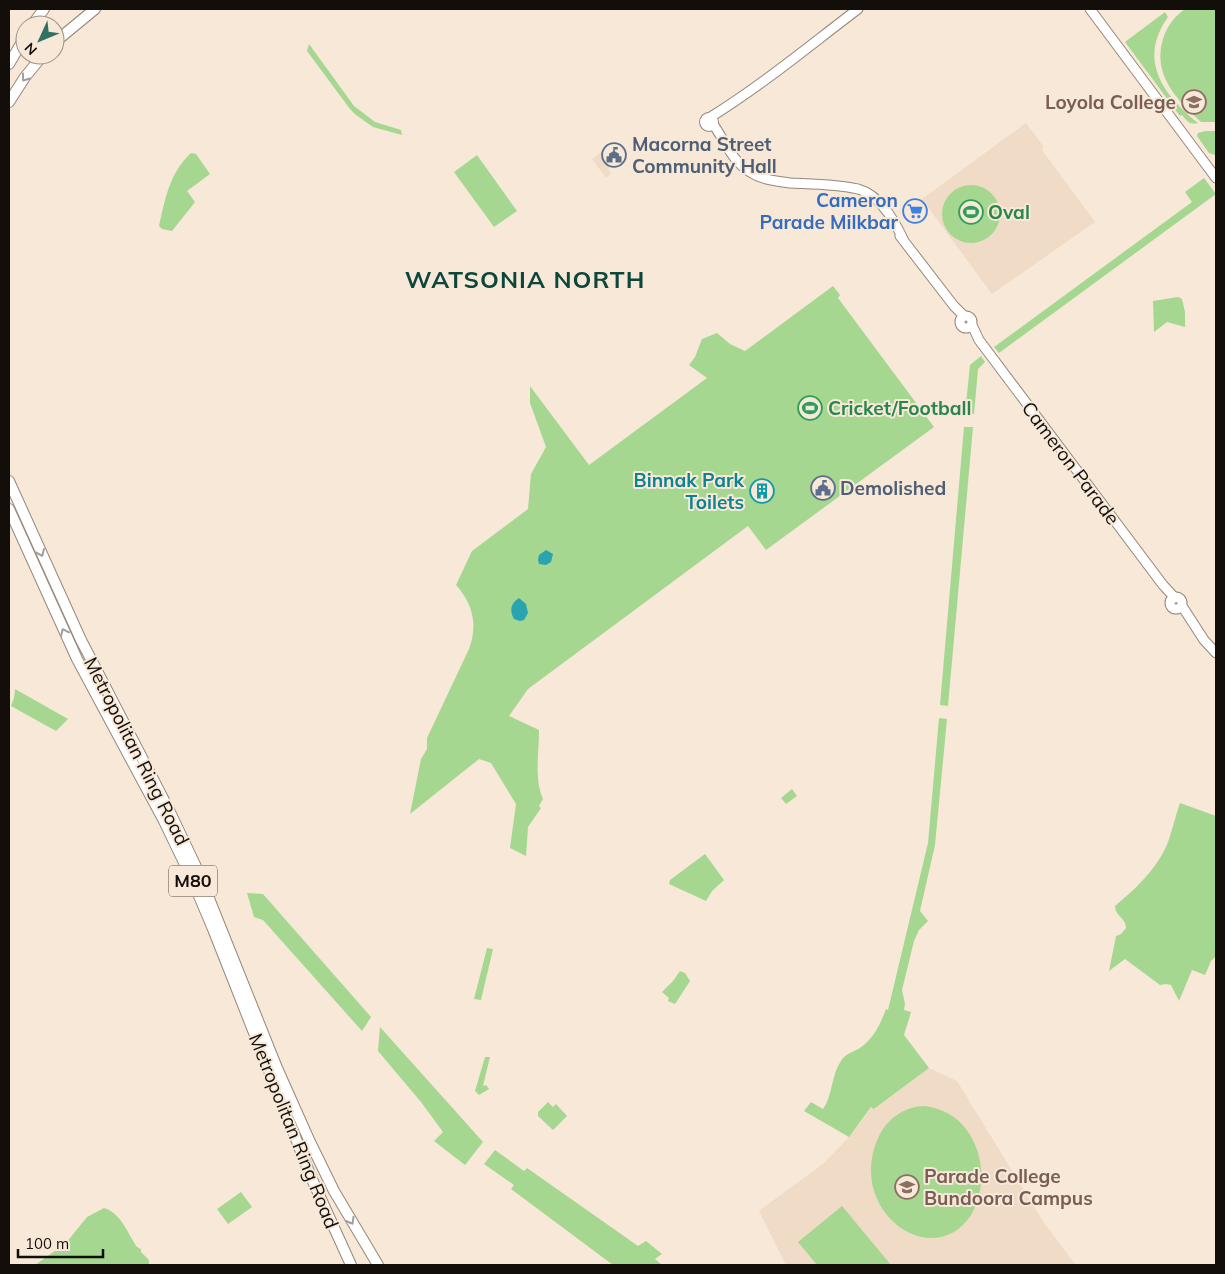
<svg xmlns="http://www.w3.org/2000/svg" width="1225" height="1274" font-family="Mulish,sans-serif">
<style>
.built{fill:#f0dbc6}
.green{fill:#a5d791}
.water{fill:#2aa4af}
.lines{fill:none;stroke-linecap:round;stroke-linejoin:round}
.secondary-casing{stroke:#958779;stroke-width:11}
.primary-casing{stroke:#958779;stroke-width:11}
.highway-casing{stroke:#958779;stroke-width:12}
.secondary{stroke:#fff;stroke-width:9}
.primary{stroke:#fff;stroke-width:9}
.highway{stroke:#fff;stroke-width:10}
.oneway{stroke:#a19f9d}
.labels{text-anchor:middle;stroke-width:4;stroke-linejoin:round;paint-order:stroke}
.shield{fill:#f7e8d8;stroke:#574f47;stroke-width:1}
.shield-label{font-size:18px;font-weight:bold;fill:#130e09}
.education-label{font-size:19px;font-weight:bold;fill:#785e54;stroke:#f7e8d8;text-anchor:end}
.service-label{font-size:19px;font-weight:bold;fill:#4e5e75;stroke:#f7e8d8;text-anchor:start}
.shop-label{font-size:19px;font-weight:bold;fill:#366cbe;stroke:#f7e8d8;text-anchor:end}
.leisure-label{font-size:19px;font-weight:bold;fill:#27864d;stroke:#f7e8d8;text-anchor:start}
.street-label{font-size:19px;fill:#130e09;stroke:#f7e8d8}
.culture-label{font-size:19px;font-weight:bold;fill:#0d838f;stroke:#f7e8d8;text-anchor:end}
.district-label{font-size:24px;font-weight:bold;letter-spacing:1px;fill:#0d473c;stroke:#f7e8d8}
</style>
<rect width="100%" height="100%" fill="#f7e8d8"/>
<g class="built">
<path d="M1026,123L1044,147L1042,150L1095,222L992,294L922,199Z"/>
<path d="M605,149L615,164L608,169L611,174L606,178L592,159Z"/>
<path d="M929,1068L957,1081L1044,1223L1076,1265H786L759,1211L824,1163L849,1137L872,1107L875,1109Z"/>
</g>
<g class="green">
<path d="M1185,9H1216V122H1201C1177,100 1152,75 1163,39C1167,26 1174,17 1185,9Z"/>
<path d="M1165,12L1168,17C1138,59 1162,94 1198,123C1189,125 1187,121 1182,115L1180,116L1125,42Z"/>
<path d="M309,44L354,106L375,122L401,130L402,135L373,127L356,115L350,109L307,51Z"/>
<path d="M1206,131H1216V155H1215L1209,153L1197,136L1198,133Z"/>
<path d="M191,153L196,154L210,174L187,191L195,202L172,231L162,229L159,226C165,199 170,172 191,153Z"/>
<path d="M477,155L517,211L494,227L454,172Z"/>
<path d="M1204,178L1216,194L999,353L994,347L1192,202L1185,192Z"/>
<circle cx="971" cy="214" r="29"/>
<path d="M833,286L840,295L838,298L934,427L766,550L748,526L528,689L509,716L539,730C539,753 534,778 543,799L539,806L541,808L528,827L526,856L510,848L516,804L491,763L479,759L410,814L421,759L427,749V738L469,649C478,625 473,604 456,585L472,551L528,509L531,474L546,447L530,403V386L589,465L707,378L689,365L695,357L702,339L717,333L730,344L745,351Z"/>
<path d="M1178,297L1182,299L1185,312V327L1167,322L1154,332L1153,301Z"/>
<path d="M981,356L985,362L978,369L974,414H965L970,365Z"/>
<path d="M964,427H973L948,706L940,705Z"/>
<path d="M15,689L68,719L56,731L11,706L14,698Z"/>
<path d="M939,718L947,719L935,845L920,911L928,921L919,930L914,941L902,990L905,1004L904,1010L911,1012L904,1035L929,1068L874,1109L871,1107L849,1137L804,1111L811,1102L823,1109C833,1095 831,1075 841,1061C845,1054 853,1052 860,1048C874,1038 880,1025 886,1009L888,1010L928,843Z"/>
<path d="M792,789L797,796L786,804L781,798Z"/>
<path d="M1180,803L1216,816V956L1211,961L1205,975L1192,970L1179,1001L1171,985L1166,984L1160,985L1125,959L1109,971L1116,936L1121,934L1126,928C1126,918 1115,916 1115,906C1134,890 1155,871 1166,847C1172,833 1175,817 1180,803Z"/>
<path d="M705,854L724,880L712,891L706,901L669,884L670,880Z"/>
<path d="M247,893L263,894L371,1017L362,1031L263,920L254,917Z"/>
<path d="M487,948L493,949L481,1000L474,999Z"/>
<path d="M680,971L685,973L690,981L675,1004L668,1001L669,998L662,992L673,981Z"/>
<path d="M380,1027L483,1142L465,1165L434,1141L443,1132L421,1102L378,1051Z"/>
<path d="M485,1057H490L483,1086L486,1085L489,1089L479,1095L475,1091Z"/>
<path d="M548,1102L553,1107L556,1104L567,1116L553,1130L538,1116V1112Z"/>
<path d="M924,1106C976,1111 995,1174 971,1215C932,1274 844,1210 879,1136C888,1118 904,1107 924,1106Z"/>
<path d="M495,1150L524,1171L527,1168L638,1246L646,1241L662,1254L655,1259L662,1265H613L511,1189L514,1185L484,1164Z"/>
<path d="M241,1192L252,1207L228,1224L217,1209Z"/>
<path d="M842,1206L891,1265H817L798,1242Z"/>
<path d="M104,1208C121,1213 128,1234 137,1247L141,1249V1252L149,1260V1265H35L66,1243L87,1217Z"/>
</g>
<g class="water">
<path d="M546,550L553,554L551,562L546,565L539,564L538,560L539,555Z"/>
<path d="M519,598L526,604L528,613L524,620L520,621L514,619C509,610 511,603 519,598Z"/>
</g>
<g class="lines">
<g class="secondary-casing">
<g id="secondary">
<circle cx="709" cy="122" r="4.5"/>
<path d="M709,118C761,86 809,46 858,9"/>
<path d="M713,124C725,141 732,161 750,172C762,180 776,181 790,183C812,184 837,184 858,189C880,195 894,220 903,239"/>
<path d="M900,236L954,306L964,316"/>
<circle cx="966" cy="322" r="6"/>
<path d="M972,325L979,340L1163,585L1175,598"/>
<circle cx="1176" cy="603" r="6"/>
<path d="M1182,606L1204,640L1216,653"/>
</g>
</g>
<g class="primary-casing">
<path id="primary" d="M1090,9L1216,178"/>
</g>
<g class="highway-casing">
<g id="highway">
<path d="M32,25L44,9"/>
<path d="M55,42L95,9"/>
<path d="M9,64L25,37"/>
<path d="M9,102L25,77L43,55"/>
<path d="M9,481L81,640L168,808L198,871L277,1068L310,1142L334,1191L378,1265"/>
<path d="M9,509L77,659L164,821L191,877L213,929L311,1177L351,1265"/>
</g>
</g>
<use href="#secondary" class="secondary"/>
<use href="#primary" class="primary"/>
<use href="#highway" class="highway"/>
</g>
<defs><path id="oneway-chevron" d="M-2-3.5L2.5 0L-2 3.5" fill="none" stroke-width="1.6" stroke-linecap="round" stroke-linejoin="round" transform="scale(1.25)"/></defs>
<g class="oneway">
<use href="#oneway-chevron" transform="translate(25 78) rotate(126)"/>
<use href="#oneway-chevron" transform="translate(41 553) rotate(66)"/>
<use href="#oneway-chevron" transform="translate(64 632) rotate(-115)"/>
<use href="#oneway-chevron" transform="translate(351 1221) rotate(60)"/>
</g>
<defs>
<g id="school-ring" transform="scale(1.25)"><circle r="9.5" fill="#f7e8d8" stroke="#8d6e63" stroke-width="1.5"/><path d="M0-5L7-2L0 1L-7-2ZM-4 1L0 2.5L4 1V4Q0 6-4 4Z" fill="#8d6e63"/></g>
<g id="civic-ring" transform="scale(1.25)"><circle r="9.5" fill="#f7e8d8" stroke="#5c6f8a" stroke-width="1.5"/><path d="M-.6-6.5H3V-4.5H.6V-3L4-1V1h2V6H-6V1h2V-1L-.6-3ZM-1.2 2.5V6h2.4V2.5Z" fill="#5c6f8a"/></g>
<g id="supermarket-ring" transform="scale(1.25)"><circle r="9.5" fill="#f7e8d8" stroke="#3f7fe0" stroke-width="1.5"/><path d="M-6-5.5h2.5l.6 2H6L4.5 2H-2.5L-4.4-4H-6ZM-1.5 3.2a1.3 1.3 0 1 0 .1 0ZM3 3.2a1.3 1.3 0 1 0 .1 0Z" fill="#3f7fe0"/></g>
<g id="stadium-ring" transform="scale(1.25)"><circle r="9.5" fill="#f7e8d8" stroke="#2e9e5b" stroke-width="1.5"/><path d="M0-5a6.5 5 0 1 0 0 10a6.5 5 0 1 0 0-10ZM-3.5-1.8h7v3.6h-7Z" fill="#2e9e5b"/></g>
<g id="building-ring" transform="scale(1.25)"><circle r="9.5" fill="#f7e8d8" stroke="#0f9aa8" stroke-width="1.5"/><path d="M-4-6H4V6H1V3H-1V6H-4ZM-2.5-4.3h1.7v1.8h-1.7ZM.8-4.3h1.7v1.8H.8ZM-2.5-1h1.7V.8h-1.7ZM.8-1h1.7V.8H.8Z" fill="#0f9aa8"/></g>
</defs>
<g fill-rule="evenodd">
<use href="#school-ring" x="1194" y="102"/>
<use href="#civic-ring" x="614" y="155"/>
<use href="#supermarket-ring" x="915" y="211"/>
<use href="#stadium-ring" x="971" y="212"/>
<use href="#stadium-ring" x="810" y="408"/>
<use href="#civic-ring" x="823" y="488"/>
<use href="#building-ring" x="762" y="491"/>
<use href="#school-ring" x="907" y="1187"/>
</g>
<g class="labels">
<rect class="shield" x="169" y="865.5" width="48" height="31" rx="4"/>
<g class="shield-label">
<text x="193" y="887">M80</text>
</g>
<g class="education-label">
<text x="1176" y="109">Loyola College</text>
<text x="924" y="1183" text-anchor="start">Parade College<tspan x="924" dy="22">Bundoora Campus</tspan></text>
</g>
<g class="service-label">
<text x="632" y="151">Macorna Street<tspan x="632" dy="22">Community Hall</tspan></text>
<text x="840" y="495">Demolished</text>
</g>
<g class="shop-label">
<text x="898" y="207">Cameron<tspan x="898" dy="22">Parade Milkbar</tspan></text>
</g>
<g class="leisure-label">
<text x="988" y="219">Oval</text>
<text x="828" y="415">Cricket/Football</text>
</g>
<g class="street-label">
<text transform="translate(1071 463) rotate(53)" y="7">Cameron Parade</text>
<text transform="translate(137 751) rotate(63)" y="7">Metropolitan Ring Road</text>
<text transform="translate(294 1131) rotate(68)" y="7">Metropolitan Ring Road</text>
</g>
<g class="culture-label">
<text x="744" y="487">Binnak Park<tspan x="744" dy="22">Toilets</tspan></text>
</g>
<g class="district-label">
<text x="525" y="288">WATSONIA NORTH</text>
</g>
</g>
<rect width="1225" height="1274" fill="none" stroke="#130e09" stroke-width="20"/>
<g transform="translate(40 40) rotate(226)"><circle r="24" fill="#f7e8d8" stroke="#9c9185"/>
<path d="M0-4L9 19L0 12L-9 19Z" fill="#2f7264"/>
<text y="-8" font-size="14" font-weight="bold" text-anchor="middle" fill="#130e09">N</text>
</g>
<path d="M18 1249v8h85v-8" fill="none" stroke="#130e09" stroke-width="2.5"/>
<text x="25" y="1249" font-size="15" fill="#130e09" stroke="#f7e8d8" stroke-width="4" paint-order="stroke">100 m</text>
</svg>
